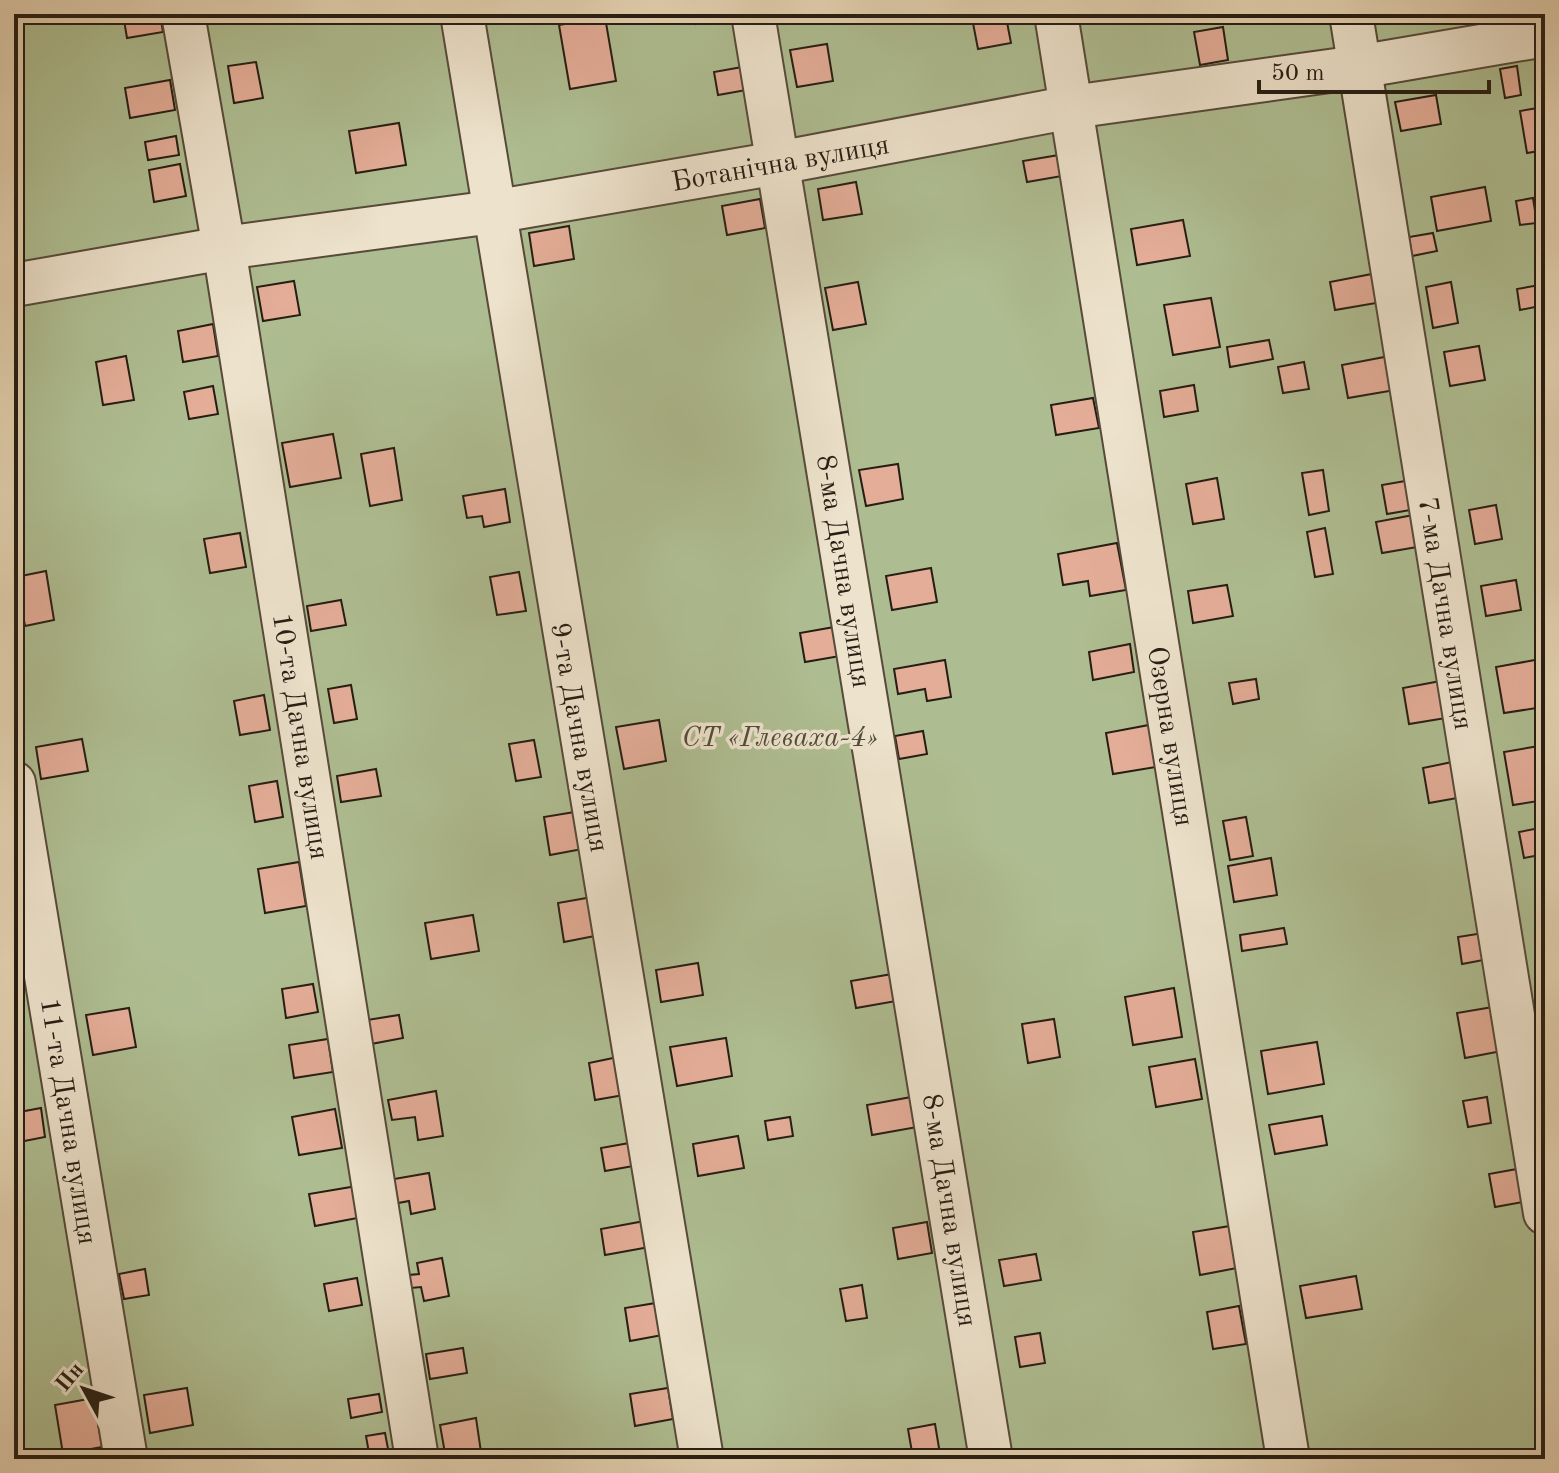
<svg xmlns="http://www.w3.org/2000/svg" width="1559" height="1473" font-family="'Old Standard TT',serif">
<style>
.green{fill:#aebd91;stroke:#6a6d52;stroke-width:2}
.building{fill:#e4ad98;stroke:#261d13;stroke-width:2}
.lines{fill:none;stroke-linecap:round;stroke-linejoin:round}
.minor-casing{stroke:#564a3a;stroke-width:46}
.minor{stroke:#ede2cc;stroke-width:42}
.labels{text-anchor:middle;stroke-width:7;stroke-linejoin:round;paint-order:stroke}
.street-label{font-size:28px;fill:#261d13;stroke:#ede2cc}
.park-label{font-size:28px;font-style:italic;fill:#4f4d39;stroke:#ede2cc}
</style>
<rect width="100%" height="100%" fill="#e4d2b1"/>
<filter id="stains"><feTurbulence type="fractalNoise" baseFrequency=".0025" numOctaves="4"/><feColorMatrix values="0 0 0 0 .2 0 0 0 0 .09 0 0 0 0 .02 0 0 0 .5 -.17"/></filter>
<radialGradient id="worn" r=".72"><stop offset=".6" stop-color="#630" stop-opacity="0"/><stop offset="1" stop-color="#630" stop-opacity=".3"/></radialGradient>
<rect class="green" x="14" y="14" width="1531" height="1445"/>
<g class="building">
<path d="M123,14H160L163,32L127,38Z"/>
<path d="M694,14H739V17L696,24Z"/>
<path d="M605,17L616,81L570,89L559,25Z"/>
<path d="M1006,17L1011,43L978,49L973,23Z"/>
<path d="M1223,27L1228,60L1200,65L1194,32Z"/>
<path d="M827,44L833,81L797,87L790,50Z"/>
<path d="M256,62L263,98L234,103L228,66Z"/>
<path d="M748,66L752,89L718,95L714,72Z"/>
<path d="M1517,66L1521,95L1505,98L1500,69Z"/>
<path d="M170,80L175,110L130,118L125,88Z"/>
<path d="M1436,95L1441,124L1401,131L1395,102Z"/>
<path d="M1544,107L1545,150L1527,153L1520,111Z"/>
<path d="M399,123L406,165L356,173L349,131Z"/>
<path d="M176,136L179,155L148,160L145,142Z"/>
<path d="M1059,155L1062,176L1027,182L1023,161Z"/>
<path d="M180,164L186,196L154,202L149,170Z"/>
<path d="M856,182L862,214L823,220L818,189Z"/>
<path d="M1485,187L1491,221L1437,231L1431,197Z"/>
<path d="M1533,198L1537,223L1520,225L1516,201Z"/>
<path d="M760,199L765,228L727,235L722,206Z"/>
<path d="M1183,220L1190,256L1137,265L1131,229Z"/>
<path d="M569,226L574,259L534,266L529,233Z"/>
<path d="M1433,233L1437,251L1412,256L1409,237Z"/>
<path d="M1377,273L1382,302L1335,310L1330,282Z"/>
<path d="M294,281L300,315L263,321L257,287Z"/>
<path d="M858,282L866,324L833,330L825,288Z"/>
<path d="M1451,282L1458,323L1433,328L1426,287Z"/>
<path d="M1545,284V305L1520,310L1517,289Z"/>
<path d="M1211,298L1220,347L1173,355L1164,305Z"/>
<path d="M213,324L218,356L183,362L178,331Z"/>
<path d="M1269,340L1273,359L1230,367L1227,347Z"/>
<path d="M1479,346L1485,380L1450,386L1444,352Z"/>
<path d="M1395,355L1401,389L1348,398L1342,365Z"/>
<path d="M126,356L134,400L103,405L96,362Z"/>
<path d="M1304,362L1309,389L1283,393L1278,367Z"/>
<path d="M1194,385L1198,411L1164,417L1160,391Z"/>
<path d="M213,386L218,414L189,419L184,392Z"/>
<path d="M1093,398L1099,428L1056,435L1051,405Z"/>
<path d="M333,434L341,478L290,487L282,443Z"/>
<path d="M394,448L402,500L370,506L361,454Z"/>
<path d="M898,464L903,499L866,506L859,470Z"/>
<path d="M1323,470L1329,511L1309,515L1302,473Z"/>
<path d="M1217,478L1224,519L1193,524L1186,484Z"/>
<path d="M1417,479L1422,508L1387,514L1382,485Z"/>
<path d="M505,489L510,522L484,527L482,516L467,518L463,496Z"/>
<path d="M1496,505L1502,539L1475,544L1469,510Z"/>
<path d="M1424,513L1429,545L1382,553L1376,522Z"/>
<path d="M1325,528L1333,574L1315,577L1307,532Z"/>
<path d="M240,533L246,567L210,573L204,539Z"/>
<path d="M1117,543L1126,590L1090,596L1088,581L1063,585L1058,554Z"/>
<path d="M931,568L937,602L892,610L886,576Z"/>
<path d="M46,571L54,620L25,626L16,577Z"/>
<path d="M519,572L526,611L497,615L490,577Z"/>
<path d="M1516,580L1521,610L1486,616L1481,586Z"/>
<path d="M1227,585L1233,616L1193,623L1188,591Z"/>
<path d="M341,600L346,625L311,631L307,606Z"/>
<path d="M840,626L846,655L805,662L800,633Z"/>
<path d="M1130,644L1134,672L1093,680L1089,652Z"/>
<path d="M945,660L951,697L927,701L925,689L898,694L894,669Z"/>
<path d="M1535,660L1543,707L1504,713L1496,667Z"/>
<path d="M1256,679L1259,699L1233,704L1229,683Z"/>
<path d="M1446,680L1452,717L1409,724L1403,688Z"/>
<path d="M351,685L357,719L334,723L328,689Z"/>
<path d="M264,695L270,730L240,735L234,701Z"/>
<path d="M659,720L666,761L624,769L616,727Z"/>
<path d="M1149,725L1156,767L1113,774L1106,733Z"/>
<path d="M923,731L927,754L899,759L895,736Z"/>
<path d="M82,739L88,771L41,779L36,747Z"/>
<path d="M534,740L541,777L516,781L509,744Z"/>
<path d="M1545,745V800L1513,805L1504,752Z"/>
<path d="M1457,761L1463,797L1429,803L1423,768Z"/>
<path d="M376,769L381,796L341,802L337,776Z"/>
<path d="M277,781L283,817L255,822L249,786Z"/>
<path d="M587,810L593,847L550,855L544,817Z"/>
<path d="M1246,817L1253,856L1230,860L1223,821Z"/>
<path d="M1545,827V854L1524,858L1519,832Z"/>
<path d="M1271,858L1277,895L1234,902L1228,866Z"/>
<path d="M299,862L306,906L265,913L258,869Z"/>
<path d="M598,896L605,934L564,942L558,903Z"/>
<path d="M473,915L479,951L431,959L425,923Z"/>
<path d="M1284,928L1287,944L1242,951L1240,935Z"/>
<path d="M1490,932L1494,958L1462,964L1458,937Z"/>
<path d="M698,963L703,995L661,1002L656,970Z"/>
<path d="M898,973L902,1000L856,1008L851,981Z"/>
<path d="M313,984L318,1012L286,1018L282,989Z"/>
<path d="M1174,988L1182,1037L1133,1045L1125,997Z"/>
<path d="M14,993H17L24,1035L14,1037Z"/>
<path d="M1499,1006L1507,1050L1465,1058L1457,1013Z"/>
<path d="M129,1008L136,1047L93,1055L86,1015Z"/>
<path d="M399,1015L403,1038L371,1044L367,1020Z"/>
<path d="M1054,1019L1060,1057L1028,1063L1022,1024Z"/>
<path d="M726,1038L732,1076L677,1086L670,1047Z"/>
<path d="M328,1039L333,1072L294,1078L289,1045Z"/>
<path d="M1317,1042L1324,1084L1268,1094L1261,1051Z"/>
<path d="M618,1057L624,1095L595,1100L589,1063Z"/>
<path d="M1195,1059L1202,1099L1156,1107L1149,1067Z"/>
<path d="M436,1091L443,1136L418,1140L415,1117L392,1120L388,1100Z"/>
<path d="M917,1096L923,1126L872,1135L867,1105Z"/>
<path d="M1487,1097L1491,1123L1468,1127L1463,1101Z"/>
<path d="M41,1108L45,1137L14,1143V1113Z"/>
<path d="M335,1109L342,1148L299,1155L292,1117Z"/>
<path d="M1322,1116L1327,1145L1275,1154L1269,1125Z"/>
<path d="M790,1117L793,1136L768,1140L765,1121Z"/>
<path d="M738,1136L744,1168L698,1176L693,1144Z"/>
<path d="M635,1142L639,1165L605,1171L601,1148Z"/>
<path d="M1517,1169L1523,1202L1495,1207L1489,1174Z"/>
<path d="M429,1173L435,1209L411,1214L409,1201L398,1203L394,1179Z"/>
<path d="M363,1185L368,1216L315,1226L309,1194Z"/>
<path d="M650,1220L655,1246L605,1255L601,1229Z"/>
<path d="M927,1222L932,1253L898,1259L893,1228Z"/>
<path d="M1230,1226L1237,1268L1200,1275L1193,1232Z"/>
<path d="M1036,1254L1041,1280L1004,1286L999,1260Z"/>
<path d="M442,1258L449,1296L424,1301L421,1287L411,1288L409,1275L419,1274L417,1263Z"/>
<path d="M145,1269L149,1295L124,1299L119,1274Z"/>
<path d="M1356,1276L1362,1309L1306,1318L1300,1286Z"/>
<path d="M357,1278L362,1305L329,1311L324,1284Z"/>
<path d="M862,1285L867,1318L846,1321L840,1289Z"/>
<path d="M662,1302L668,1334L630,1341L625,1308Z"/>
<path d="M1239,1306L1246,1344L1213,1349L1207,1312Z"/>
<path d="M1040,1333L1045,1363L1020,1367L1015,1337Z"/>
<path d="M463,1348L467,1373L430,1379L426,1354Z"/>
<path d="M187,1388L193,1425L150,1433L144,1395Z"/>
<path d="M668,1388L673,1419L635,1426L630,1394Z"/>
<path d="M379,1394L382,1412L351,1418L348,1399Z"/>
<path d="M94,1398L102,1447L63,1454L55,1405Z"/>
<path d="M476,1418L482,1459H446L440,1425Z"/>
<path d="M935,1424L940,1454L913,1458L908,1429Z"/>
<path d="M385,1433L390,1459H370L366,1436Z"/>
<path d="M1378,1451L1380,1459H1347V1457Z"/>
<path d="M559,1453L560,1459H538L537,1457Z"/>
</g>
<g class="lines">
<g class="minor-casing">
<g id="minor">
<path d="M183,14L224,248L417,1459"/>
<path d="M462,14L702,1459"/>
<path d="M753,14L991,1459"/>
<path d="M1056,14L1288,1459"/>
<path d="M1351,14L1545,1213"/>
<path d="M14,285L224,248L493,212L778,163L1072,107L1358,67L1545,35"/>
<path d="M14,783L126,1459"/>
</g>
</g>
<use href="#minor" class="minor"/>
</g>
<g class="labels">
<g class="street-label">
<text transform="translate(780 162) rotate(-10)" y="10">Ботанічна вулиця</text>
<text transform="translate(845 571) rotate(81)" y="10">8-ма Дачна вулиця</text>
<text transform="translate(1447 613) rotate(81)" y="10">7-ма Дачна вулиця</text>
<text transform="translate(302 736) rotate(81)" y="10">10-та Дачна вулиця</text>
<text transform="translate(1172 736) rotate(81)" y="10">Озерна вулиця</text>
<text transform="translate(581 737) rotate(80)" y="10">9-та Дачна вулиця</text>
<text transform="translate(70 1121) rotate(81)" y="10">11-та Дачна вулиця</text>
<text transform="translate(951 1210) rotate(81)" y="10">8-ма Дачна вулиця</text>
</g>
<g class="park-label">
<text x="780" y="746">СТ «Глеваха-4»</text>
</g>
</g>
<rect width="1559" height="1473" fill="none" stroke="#e4d2b1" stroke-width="48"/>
<rect x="16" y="16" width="1527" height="1441" fill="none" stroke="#261d13" stroke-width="4"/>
<rect x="24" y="24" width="1511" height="1425" fill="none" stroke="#261d13" stroke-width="2"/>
<g transform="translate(84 1389) rotate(310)" stroke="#ede2cc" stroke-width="6" paint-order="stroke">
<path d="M0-6L14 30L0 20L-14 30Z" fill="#261d13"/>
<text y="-12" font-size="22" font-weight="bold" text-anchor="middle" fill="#261d13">Пн</text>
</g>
<path d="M1259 80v12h230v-12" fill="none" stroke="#261d13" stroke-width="4"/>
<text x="1271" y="80" font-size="24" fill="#261d13" stroke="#ede2cc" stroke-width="6" paint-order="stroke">50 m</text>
<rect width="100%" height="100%" filter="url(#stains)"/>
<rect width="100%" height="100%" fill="url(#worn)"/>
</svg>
